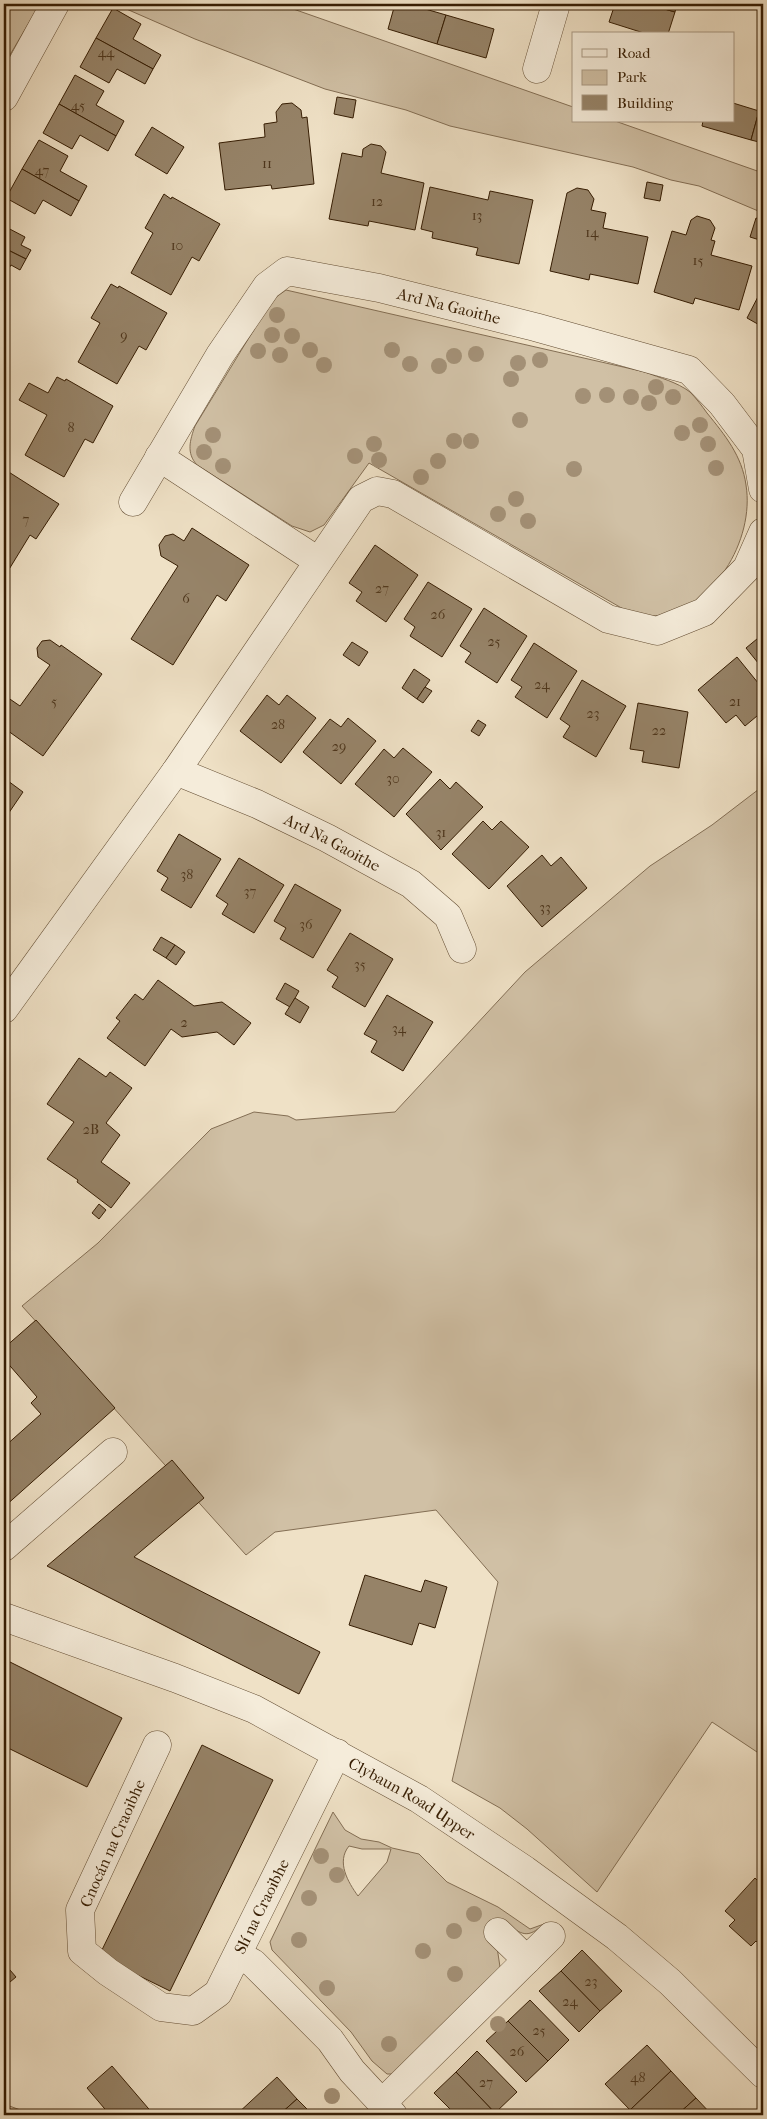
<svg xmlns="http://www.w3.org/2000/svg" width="767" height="2119" font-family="'IM FELL French Canon',serif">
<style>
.green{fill:#d0c0a5;stroke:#836e54;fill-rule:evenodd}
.building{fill:#968368;stroke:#361d03}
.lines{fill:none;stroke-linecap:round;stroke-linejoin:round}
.minor-casing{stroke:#644e34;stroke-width:29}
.tertiary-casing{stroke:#644e34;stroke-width:29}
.minor{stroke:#f5ecda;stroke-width:28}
.tertiary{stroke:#f5ecda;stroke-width:28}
.tree{fill:#a39076}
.labels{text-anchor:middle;stroke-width:4;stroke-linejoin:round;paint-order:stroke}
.number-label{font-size:14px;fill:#4e361c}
.street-label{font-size:16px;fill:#361d03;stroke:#f5ecda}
</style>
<rect width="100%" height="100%" fill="#efe1c6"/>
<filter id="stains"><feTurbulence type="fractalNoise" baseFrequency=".004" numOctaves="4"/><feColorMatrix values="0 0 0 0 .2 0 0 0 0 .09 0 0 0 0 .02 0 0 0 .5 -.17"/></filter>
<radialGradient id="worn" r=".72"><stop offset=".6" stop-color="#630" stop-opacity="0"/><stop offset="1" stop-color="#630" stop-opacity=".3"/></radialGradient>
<g class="green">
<path d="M4,4H40L4,65Z"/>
<path d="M115,4H279L573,107V121H615L763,173V213L699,186L671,180L633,167L450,126L406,110L325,89L195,39Z"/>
<path d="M286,290L645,372C660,378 677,382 690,392C696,398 702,406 707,413C725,435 742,456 746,485C755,540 713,611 655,616C646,617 634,612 625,610L369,463L324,525L310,532L292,526L197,465C186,453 190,440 195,426L272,300Z"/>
<path d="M763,786V1756L712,1722L597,1892L527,1829L500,1808L452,1781L498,1582L436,1510L275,1532L246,1555L22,1306L98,1243L211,1129L254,1112L288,1116L296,1120L395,1112L525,972L650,866L712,825Z"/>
<path d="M333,1812L345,1830L361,1839L379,1842L392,1848L419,1854L447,1882L498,1907L530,1929L544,1924C527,1939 523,1935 505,1923L497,1947L500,1967L397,2074H387L372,2061L351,2032L272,1950L270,1942ZM349,1846L362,1849H391L387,1862L358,1896C348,1882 336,1862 349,1846Z"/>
<path d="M4,2104L34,2115H4Z"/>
</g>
<g class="building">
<path d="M395,4H408L446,15L437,44L388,29Z"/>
<path d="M615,4H647L675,12L668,34H647L609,22Z"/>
<path d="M647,4H677L675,12Z"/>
<path d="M113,8L141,24L133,39L161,55L153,69L96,38Z"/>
<path d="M446,15L494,29L486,58L437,44Z"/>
<path d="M96,38L153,69L145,84L117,69L109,83L80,67Z"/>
<path d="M75,75L104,91L96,105L124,121L116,136L59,104Z"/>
<path d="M337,97L356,100L353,118L334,114Z"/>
<path d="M292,103L301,110L302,118L307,117L314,184L272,189L271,185L225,190L219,143L265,137L264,124L277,122L276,112L282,104Z"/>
<path d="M733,103L759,111L751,140L702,126L703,121H733Z"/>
<path d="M59,104L116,136L108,151L80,135L72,149L43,133Z"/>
<path d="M759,111L763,112V143L751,140Z"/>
<path d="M152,127L184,147L167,174L135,155Z"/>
<path d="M39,140L68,156L60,171L87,186L79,201L22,169Z"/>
<path d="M371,144L381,146L386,152L381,173L424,183L415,230L369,221L368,226L329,219L342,153L362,157L363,149Z"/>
<path d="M22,169L79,201L71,216L43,200L35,214L6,198Z"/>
<path d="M647,182L663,185L660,201L644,198Z"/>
<path d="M430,187L488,200L490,191L533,200L519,264L476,255L478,248L432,238L433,232L421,229Z"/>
<path d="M577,188L588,190L594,199L591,210L606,213L603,228L648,237L638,284L590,274L589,280L550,271L567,193Z"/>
<path d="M164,194L171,199L172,197L220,224L199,261L192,257L171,295L131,273L153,233L145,228Z"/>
<path d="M697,216L710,220L715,228L711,240L715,241L711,255L752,266L739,310L695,298L693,304L654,292L672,231L686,235L691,220Z"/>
<path d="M756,218L763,220V241L750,237Z"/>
<path d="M4,226L25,237L21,245L31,250L26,259L4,248Z"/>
<path d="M4,248L26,259L20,270L11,265L6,273L4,272Z"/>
<path d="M111,284L118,288L119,286L167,313L146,350L139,346L117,384L78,362L100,323L91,318Z"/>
<path d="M763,287V327L747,318Z"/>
<path d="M57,377L65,381L66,379L113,406L93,443L85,439L64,477L25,455L47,415L19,400L29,383L48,393Z"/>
<path d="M4,469L59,504L36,539L30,535L8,571L4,569Z"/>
<path d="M192,528L249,565L226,601L217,595L173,665L131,639L178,566L161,556L159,545L165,536L173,534L184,541Z"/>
<path d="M375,545L418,575L386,622L356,601L362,592L349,583Z"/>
<path d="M428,582L472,609L442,657L410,636L415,627L404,619Z"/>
<path d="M484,608L527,636L497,683L465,662L471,653L460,646Z"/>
<path d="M763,634V669L746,648Z"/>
<path d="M50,640L60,647L61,645L102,674L43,756L4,728V695L20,706L50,665L38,657L37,648L42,641Z"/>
<path d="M352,642L368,652L359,666L343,655Z"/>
<path d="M534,643L577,671L547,718L515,697L522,687L511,680Z"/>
<path d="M737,657L763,689V711L745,726L736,715L726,723L698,690Z"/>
<path d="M414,669L430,680L417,699L402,688Z"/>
<path d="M582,680L626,706L596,757L563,737L570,726L560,719Z"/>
<path d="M425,687L432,691L423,703L417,699Z"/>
<path d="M267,695L279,705L287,695L316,718L281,763L240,731Z"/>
<path d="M638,703L688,712L679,768L642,762L644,751L630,749Z"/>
<path d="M348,718L376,741L341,784L303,752L330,719L341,727Z"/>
<path d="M478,720L486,725L479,736L471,731Z"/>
<path d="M403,748L432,772L394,817L355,784L384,749L394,758Z"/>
<path d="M4,778L23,792L4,820Z"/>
<path d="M440,779L450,789L456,782L483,807L441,850L406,814Z"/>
<path d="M483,821L492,830L501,821L529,847L489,889L452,854Z"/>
<path d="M179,834L221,859L191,908L161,890L168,878L157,871Z"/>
<path d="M542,855L551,866L561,857L587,888L542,927L507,886Z"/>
<path d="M239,858L284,885L254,933L222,914L228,904L216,896Z"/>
<path d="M295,884L341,910L313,958L280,939L286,928L274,921Z"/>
<path d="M350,933L393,959L365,1007L332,987L338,977L327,970Z"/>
<path d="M161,937L175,945L166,958L153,950Z"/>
<path d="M175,945L185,952L176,965L166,958Z"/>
<path d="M158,980L194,1006L222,1002L251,1023L234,1045L217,1032L182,1037L171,1029L145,1066L107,1038L120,1021L116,1018L135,994L143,1000Z"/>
<path d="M285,983L299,991L290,1007L276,999Z"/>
<path d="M387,995L433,1022L403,1071L371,1052L377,1041L364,1034Z"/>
<path d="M295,998L309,1007L300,1023L285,1014Z"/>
<path d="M79,1058L106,1077L110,1072L132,1088L106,1123L120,1135L101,1162L130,1183L111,1208L77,1182L78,1180L47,1159L74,1122L47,1104Z"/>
<path d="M99,1204L106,1210L99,1219L92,1213Z"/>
<path d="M36,1320L115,1408L4,1507V1447L41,1414L31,1403L37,1397L4,1359V1348Z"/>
<path d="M172,1460L204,1498L134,1557L320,1652L299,1694L47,1566Z"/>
<path d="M365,1575L421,1592L425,1580L447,1587L435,1628L419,1623L412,1645L349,1625Z"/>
<path d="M4,1659L122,1718L87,1787L4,1746Z"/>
<path d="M202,1745L273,1780L170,1991L99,1956Z"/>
<path d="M755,1878L763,1886V1948L756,1941L751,1946L729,1926L735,1920L725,1911Z"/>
<path d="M582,1950L622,1991L600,2011L561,1971Z"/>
<path d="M4,1963L16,1977L4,1987Z"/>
<path d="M561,1971L600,2011L579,2032L539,1991Z"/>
<path d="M530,2000L569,2040L548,2061L508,2021Z"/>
<path d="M508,2021L548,2061L526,2082L486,2041Z"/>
<path d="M647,2045L671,2071L630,2110L605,2084Z"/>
<path d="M477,2051L517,2092L495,2113L456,2072Z"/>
<path d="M112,2066L154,2115H110L87,2088Z"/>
<path d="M671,2071L696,2098L677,2115H634L630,2110Z"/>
<path d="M456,2072L495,2113L493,2115H456L434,2093Z"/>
<path d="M277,2077L297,2099L279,2115H236Z"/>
<path d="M696,2098L712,2115H677Z"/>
<path d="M297,2099L313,2115H279Z"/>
</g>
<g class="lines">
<g class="minor-casing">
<g id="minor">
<path d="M537,69L556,4"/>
<path d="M4,97L55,4"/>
<path d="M159,457L318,561"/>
<path id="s1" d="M133,502L220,355L267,286L287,271L379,288L535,327L689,370L722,404L756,449L763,489"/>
<path id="s2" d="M176,771L257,804L327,838L411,884L448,916L462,949"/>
<path d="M4,1009L176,771L361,499L377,491L393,494L608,619L657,631L704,612L747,568L763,532"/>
<path d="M4,1547L113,1452"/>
<path id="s3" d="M157,1745L80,1910L82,1951L108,1972L161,2007L193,2011L218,1993L337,1753"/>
<path d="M498,1932L527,1960"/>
<path d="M238,1955L253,1963L330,2040L352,2071L393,2115"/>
<path d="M382,2103L551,1936"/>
</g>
</g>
<g class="tertiary-casing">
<g id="tertiary">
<path id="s4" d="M4,1617L175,1678L254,1709L419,1799L525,1870L617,1937L670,1982L763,2074"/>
</g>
</g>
<use href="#minor" class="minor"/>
<use href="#tertiary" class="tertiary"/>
</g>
<g class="tree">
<circle cx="277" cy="315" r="8"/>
<circle cx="272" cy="335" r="8"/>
<circle cx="292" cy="336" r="8"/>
<circle cx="310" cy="350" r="8"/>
<circle cx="392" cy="350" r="8"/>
<circle cx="258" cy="351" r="8"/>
<circle cx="476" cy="354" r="8"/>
<circle cx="280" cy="355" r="8"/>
<circle cx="454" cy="356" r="8"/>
<circle cx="540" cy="360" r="8"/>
<circle cx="518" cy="363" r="8"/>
<circle cx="410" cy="364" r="8"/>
<circle cx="324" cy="365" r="8"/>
<circle cx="439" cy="366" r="8"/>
<circle cx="511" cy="379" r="8"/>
<circle cx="656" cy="387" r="8"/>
<circle cx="607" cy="395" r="8"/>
<circle cx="583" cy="396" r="8"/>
<circle cx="631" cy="397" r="8"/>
<circle cx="673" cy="397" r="8"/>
<circle cx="649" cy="403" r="8"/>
<circle cx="520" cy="420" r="8"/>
<circle cx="700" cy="425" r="8"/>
<circle cx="682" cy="433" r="8"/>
<circle cx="213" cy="435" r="8"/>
<circle cx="454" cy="441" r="8"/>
<circle cx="471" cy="441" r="8"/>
<circle cx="374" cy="444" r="8"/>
<circle cx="708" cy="444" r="8"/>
<circle cx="204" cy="452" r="8"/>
<circle cx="355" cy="456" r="8"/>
<circle cx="379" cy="460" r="8"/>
<circle cx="438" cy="461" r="8"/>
<circle cx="223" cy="466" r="8"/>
<circle cx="716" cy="468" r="8"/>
<circle cx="574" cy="469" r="8"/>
<circle cx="421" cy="477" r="8"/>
<circle cx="516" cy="499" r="8"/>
<circle cx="498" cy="514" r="8"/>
<circle cx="528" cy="521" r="8"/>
<circle cx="321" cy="1856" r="8"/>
<circle cx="337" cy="1875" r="8"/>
<circle cx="309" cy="1898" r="8"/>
<circle cx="474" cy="1914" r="8"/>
<circle cx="454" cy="1931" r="8"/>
<circle cx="299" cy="1940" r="8"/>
<circle cx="423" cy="1951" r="8"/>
<circle cx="455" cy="1974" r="8"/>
<circle cx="327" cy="1988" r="8"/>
<circle cx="498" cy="2024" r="8"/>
<circle cx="389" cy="2044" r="8"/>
<circle cx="332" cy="2096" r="8"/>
</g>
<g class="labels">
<g class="number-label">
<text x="106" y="57">44</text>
<text x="78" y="110">45</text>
<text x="267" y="168">11</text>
<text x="42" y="175">47</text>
<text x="377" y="206">12</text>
<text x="477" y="220">13</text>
<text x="592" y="237">14</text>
<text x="177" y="250">10</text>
<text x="698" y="265">15</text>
<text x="124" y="340">9</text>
<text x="71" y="432">8</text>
<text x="26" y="524">7</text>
<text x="382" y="593">27</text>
<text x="186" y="603">6</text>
<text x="438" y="619">26</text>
<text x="494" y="646">25</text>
<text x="542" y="689">24</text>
<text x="54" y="706">5</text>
<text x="735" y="706">21</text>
<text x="593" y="718">23</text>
<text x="278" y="729">28</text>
<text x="659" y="735">22</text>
<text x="339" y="751">29</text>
<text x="393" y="783">30</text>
<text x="441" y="837">31</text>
<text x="187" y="879">38</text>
<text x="250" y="896">37</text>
<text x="545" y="912">33</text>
<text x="306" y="929">36</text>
<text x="360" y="969">35</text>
<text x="184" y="1027">2</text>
<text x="399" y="1033">34</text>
<text x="91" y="1134">2B</text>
<text x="591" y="1986">23</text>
<text x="570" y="2006">24</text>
<text x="539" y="2035">25</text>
<text x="517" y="2056">26</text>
<text x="638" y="2082">48</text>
<text x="486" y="2087">27</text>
</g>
<g class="street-label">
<text dy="6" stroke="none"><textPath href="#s1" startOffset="445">Ard Na Gaoithe</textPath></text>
<text dy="6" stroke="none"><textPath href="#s2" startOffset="172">Ard Na Gaoithe</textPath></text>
<text dy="6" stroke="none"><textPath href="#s4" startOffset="448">Clybaun Road Upper</textPath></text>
<text transform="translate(112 1843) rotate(-66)" y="6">Cnocán na Craoibhe</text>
<text dy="6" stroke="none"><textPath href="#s3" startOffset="480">Slí na Craoibhe</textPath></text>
</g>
</g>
<rect width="767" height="2119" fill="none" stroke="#efe1c6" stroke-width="20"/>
<rect x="5" y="5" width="757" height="2109" fill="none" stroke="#361d03" stroke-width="2.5"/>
<rect x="10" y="10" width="747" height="2099" fill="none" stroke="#361d03"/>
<rect x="572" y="32" width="162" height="90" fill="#f5ecda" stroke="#a99984"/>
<rect x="582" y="49" width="25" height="8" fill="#f5ecda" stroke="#a99984"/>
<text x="617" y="58" font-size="15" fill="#361d03">Road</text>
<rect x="582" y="70" width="25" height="15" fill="#d0c0a5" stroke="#a99984"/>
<text x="617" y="82" font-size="15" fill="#361d03">Park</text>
<rect x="582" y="95" width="25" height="15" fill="#968368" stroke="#a99984"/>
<text x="617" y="108" font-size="15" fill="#361d03">Building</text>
<rect width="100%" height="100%" filter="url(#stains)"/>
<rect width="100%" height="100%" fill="url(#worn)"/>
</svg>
